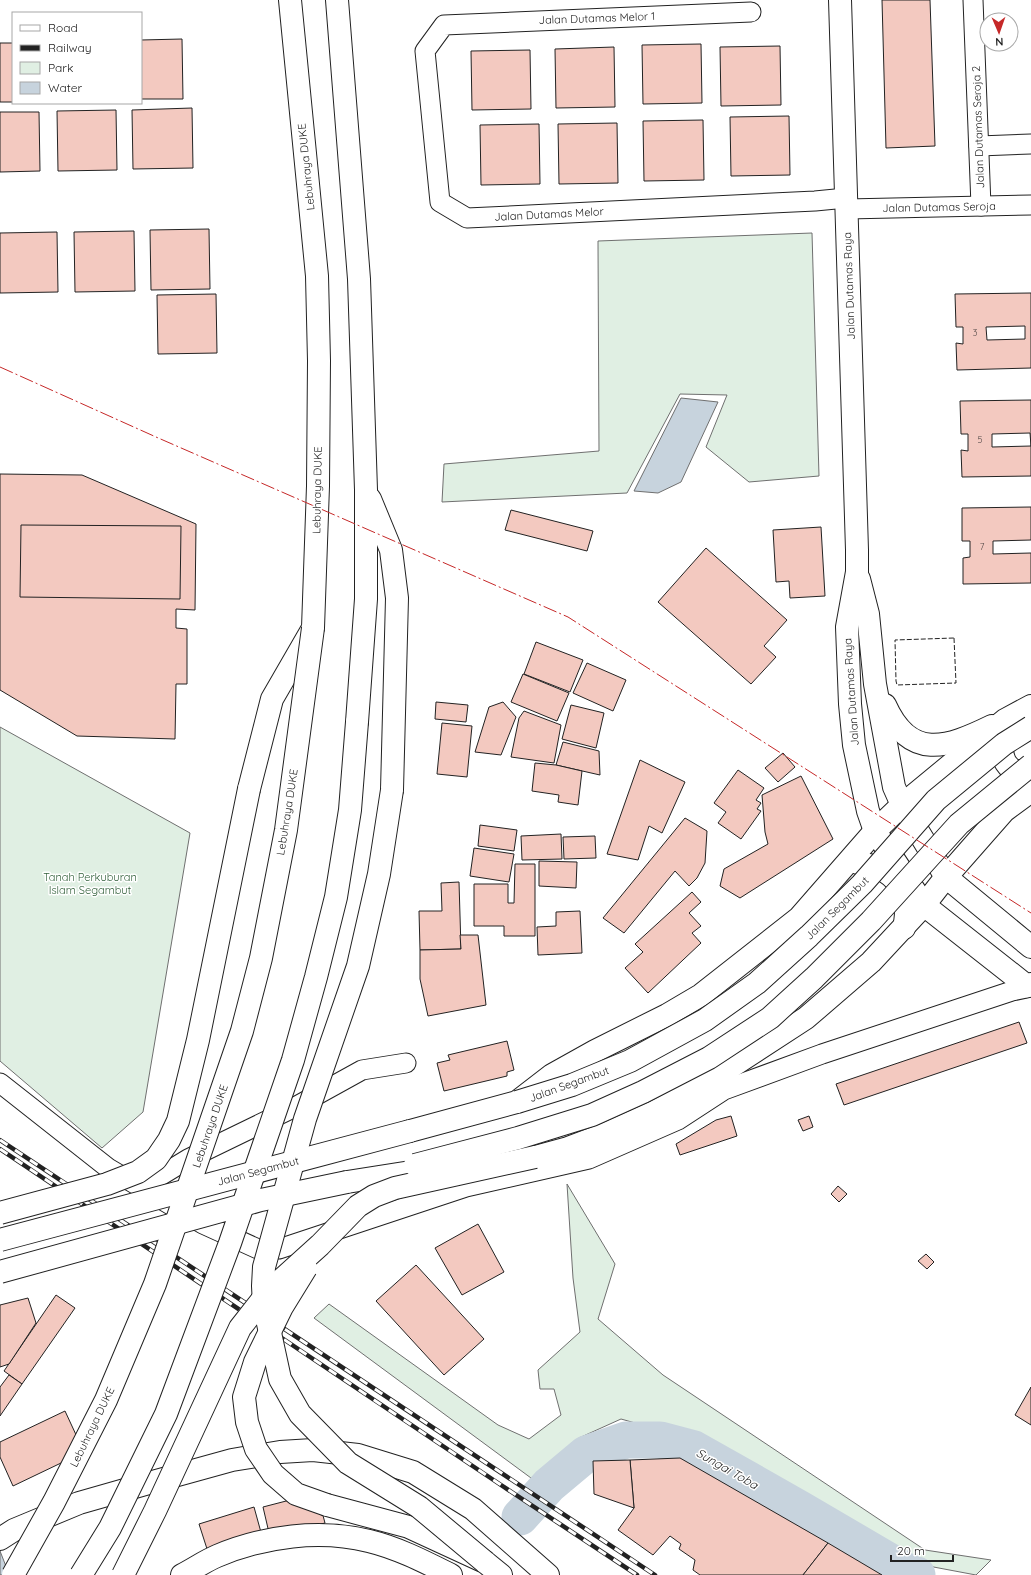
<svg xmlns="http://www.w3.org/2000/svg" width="1031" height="1575" font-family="Quicksand,sans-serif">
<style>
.green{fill:#e0efe3;stroke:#6f6f6f}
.water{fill:#c7d3dd;stroke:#6f6f6f}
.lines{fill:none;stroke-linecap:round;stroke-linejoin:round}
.river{stroke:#c7d3dd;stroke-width:37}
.building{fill:#f3c9c0;stroke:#222;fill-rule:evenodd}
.minor-casing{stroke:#222;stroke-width:21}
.tertiary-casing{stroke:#222;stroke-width:24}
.secondary-casing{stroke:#222;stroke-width:24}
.motorway-casing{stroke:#222;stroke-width:24}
.minor{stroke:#fff;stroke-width:19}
.tertiary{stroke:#fff;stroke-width:22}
.secondary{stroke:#fff;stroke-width:22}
.motorway{stroke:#fff;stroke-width:22}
.rail-casing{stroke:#222;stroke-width:4.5}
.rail{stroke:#fff;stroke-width:3;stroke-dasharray:9;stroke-linecap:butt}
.secondary-bridge-casing{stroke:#222;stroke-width:24;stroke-linecap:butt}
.motorway-bridge-casing{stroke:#222;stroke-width:24;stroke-linecap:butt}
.secondary-bridge{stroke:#fff;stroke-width:22}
.motorway-bridge{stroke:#fff;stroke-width:22}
.fence{stroke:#222;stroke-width:1;stroke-dasharray:5 2;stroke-linecap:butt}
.power{stroke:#c62828;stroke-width:1;stroke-dasharray:14 3 2 3;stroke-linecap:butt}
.labels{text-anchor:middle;stroke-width:3;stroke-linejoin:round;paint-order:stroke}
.number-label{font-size:9px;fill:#564c4a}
.street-label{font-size:11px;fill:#222;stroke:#fff}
.park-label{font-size:11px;fill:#2f5e38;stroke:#fff}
.water-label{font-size:12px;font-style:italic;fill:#222;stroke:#fff}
</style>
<rect width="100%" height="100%" fill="#fff"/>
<g class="green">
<path d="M812,233L819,476L749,482L706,447L727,395L680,394L627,493L442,502L444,464L599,451L598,241Z"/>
<path d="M0,727L190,833L143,1112L102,1148L0,1061Z"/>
<path d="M567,1184L615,1264L598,1319L663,1375L925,1550L991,1560L976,1575L907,1562L710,1444L621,1419L579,1438L531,1478L314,1318L329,1304L498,1425L529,1439L561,1415L554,1389H540L538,1370L580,1332L573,1278Z"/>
</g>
<g class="water">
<path d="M681,398L718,402L681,482L658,493L634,491Z"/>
<path d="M0,1551L9,1574V1575H0Z"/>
</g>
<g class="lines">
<path class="river" d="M520,1517L549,1485L586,1454L626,1440H660L694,1449L800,1509L909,1573L917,1575"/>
</g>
<g class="building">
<path d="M882,0H930L935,146L886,148Z"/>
<path d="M182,39L183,99H141V40Z"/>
<rect x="0" y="43" width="13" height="59"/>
<path d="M701,44L702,103L643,104L642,45Z"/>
<path d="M780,46L781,105L721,106L720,47Z"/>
<path d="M614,47L615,107L556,108L555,49Z"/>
<path d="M530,50L531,109L472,110L471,51Z"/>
<path d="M192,108L193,168L133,169L132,110Z"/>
<path d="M116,110L117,170L58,171L57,111Z"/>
<path d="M0,112H39L40,171L0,172Z"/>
<path d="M789,116L790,175L731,176L730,117Z"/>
<path d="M703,120L704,180L644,181L643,121Z"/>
<path d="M617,123L618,183L559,184L558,124Z"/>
<path d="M539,124L540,184L481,185L480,125Z"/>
<path d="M209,229L210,289L151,290L150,230Z"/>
<path d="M134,231L135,291L75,292L74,232Z"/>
<path d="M57,232L58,292L0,293V233Z"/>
<path d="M1031,293V368L957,370L956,343L963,344V327H956L955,294ZM1025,326V339L987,340L986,327Z"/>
<path d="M216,294L217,353L158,354L157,295Z"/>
<path d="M1031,400V476L962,477L961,450L968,451V434H961L960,401ZM1030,433L1031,446L992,447V434Z"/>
<path d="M0,474L82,475L196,524L195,610L176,609V628L187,629V684H176L175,739L77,736L0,690Z"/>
<path d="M1031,507V540L993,541V554L1031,553V583L963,584V558L970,557V541H962V508Z"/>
<path d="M511,510L593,531L587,551L505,530Z"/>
<path d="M21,525L181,526L180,599L20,597Z"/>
<path d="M821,527L825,596L790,598L789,581L776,582L773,530Z"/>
<path d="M706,548L787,620L764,646L776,657L751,684L658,602Z"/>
<path d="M536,642L583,660L570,692L524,674Z"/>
<path d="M587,663L626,680L613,711L573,693Z"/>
<path d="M523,674L569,693L557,721L511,702Z"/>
<path d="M436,702L468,705L466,722L435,719Z"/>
<path d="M503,702L516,717L501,755L475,752L489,707Z"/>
<path d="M571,705L604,713L596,748L562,739Z"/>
<path d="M524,711L561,725L554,763L511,757L519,718Z"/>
<path d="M442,723L472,726L467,777L437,774Z"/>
<path d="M563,742L599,751L600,775L556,765Z"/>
<path d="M783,753L795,767L778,782L765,768Z"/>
<path d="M640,760L685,782L662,833L649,826L638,860L607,854Z"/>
<path d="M535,763L556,765L582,771L578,805L558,802L559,795L532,791Z"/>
<path d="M738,770L764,788L756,800L761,803L757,809L761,811L741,839L718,823L726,812L714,803Z"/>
<path d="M801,776L833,839L740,898L720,886L724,869L768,844L765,832L762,795Z"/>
<path d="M685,818L707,831L705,863L697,878L689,886L675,871L624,933L603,918Z"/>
<path d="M480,825L517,830L514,851L478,846Z"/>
<path d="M561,834L562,859L522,860L521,836Z"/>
<path d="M595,836L596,858L564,859L563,837Z"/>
<path d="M474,848L514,854L509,882L470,876Z"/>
<path d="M539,861L577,862L576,888L539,886Z"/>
<path d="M515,864H535V936H504V926H474V884H508V903H514Z"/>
<path d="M459,882L461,949L420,950L419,911H442L441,883Z"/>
<path d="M692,892L701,902L689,913L701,926L692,933L701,943L648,993L625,968L643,952L635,944Z"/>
<path d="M580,911L582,953L538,955L537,927L556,926V912Z"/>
<path d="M460,935H478L486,1005L428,1016L420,979V950L461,949Z"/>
<path d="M1019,1022L1027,1043L844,1105L836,1084Z"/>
<path d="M507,1041L514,1070L507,1072V1076L444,1091L437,1063L450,1060L448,1055Z"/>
<path d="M731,1116L737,1136L680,1155L676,1144L716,1120Z"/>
<path d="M809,1116L813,1127L803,1131L798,1120Z"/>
<path d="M838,1186L847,1194L839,1202L831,1194Z"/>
<path d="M478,1224L504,1272L462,1295L435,1248Z"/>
<path d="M926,1254L934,1262L927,1269L918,1261Z"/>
<path d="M416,1265L484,1339L444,1375L376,1301Z"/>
<path d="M56,1295L75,1308L22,1384L4,1371Z"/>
<path d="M28,1298L36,1323L9,1364L0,1367V1305Z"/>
<path d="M9,1375L22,1384L0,1416V1387Z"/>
<path d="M1031,1387V1425L1015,1415Z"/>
<path d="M65,1411L84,1452L13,1486L0,1457V1442Z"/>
<path d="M680,1458L828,1543L803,1575H700L693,1570L695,1560L679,1549L681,1544L670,1536L653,1555L618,1530L634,1508L630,1460Z"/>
<path d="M630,1460L634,1508L594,1494L593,1461Z"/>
<path d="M317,1493L325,1523L270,1537L263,1507Z"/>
<path d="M254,1507L262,1536L208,1552L199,1524Z"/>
<path d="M828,1543L882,1575H803Z"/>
</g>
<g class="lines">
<g class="minor-casing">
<g id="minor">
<path d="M973,0L981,206"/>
<path d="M751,12L444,25L425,51L440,202L467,218L815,201L846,198"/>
<path d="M979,146L1031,144"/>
<path d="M847,209L1031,205"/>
<path d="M0,1083L108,1168L203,1224L258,1249H279L466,1187L589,1159L678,1120L724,1090L822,1054L1012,991L1031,987"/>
<path d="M142,1187L188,1159L295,1107L362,1070L406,1063"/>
</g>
</g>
<g class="tertiary-casing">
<g id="tertiary">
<path d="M840,0L857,550V572L847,627L850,704L854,745L868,811L875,831L924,905L1027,986L1031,984"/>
<path d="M859,579L868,614L875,684L894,787L902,805L946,877L1031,947"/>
<path d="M885,705C910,761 947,748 992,726"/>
</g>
</g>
<g class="secondary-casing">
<g id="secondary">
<path d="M1006,731C1001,737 1001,752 1004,759C1005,763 1009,767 1012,770L1031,773"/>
<path d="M858,863C895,867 912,892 904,928"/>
<path d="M410,1131L517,1102L552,1075L595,1051L667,1015L701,995L799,918L875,831L902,805L1005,720L1031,706"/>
<path d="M515,1159L535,1157L568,1148L605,1134L656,1111L697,1089L806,1018L871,962L924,905L946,877L1004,811L1031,791"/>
<path d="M347,1182L436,1168"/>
</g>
</g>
<g class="motorway-casing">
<g id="motorway">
<path d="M337,0L359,279L366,490V599L357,722"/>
<path d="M370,499L391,550L397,598L392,790"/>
<path d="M249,789L272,699L313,628L318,486L319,361L317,276L290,0"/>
<path d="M327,1505L409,1527L485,1562L501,1575"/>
<path d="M0,1539L14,1530L79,1503L156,1481L232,1460L280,1452L313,1450L358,1455L413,1472L473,1509L548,1575"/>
<path d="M182,1575C194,1569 205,1561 217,1556C264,1536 320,1529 369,1541C398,1548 425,1562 451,1575"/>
</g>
</g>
<use href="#minor" class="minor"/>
<use href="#tertiary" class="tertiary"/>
<use href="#secondary" class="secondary"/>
<use href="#motorway" class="motorway"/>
<g class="rail-casing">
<g id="rail">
<path d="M0,1140L655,1575"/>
<path d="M0,1149L498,1483L637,1575"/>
</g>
</g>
<use href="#rail" class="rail"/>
<g class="secondary-bridge-casing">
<g id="secondary-bridge">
<path d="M517,1102L572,1085L630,1061L705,1020L757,983L809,936L862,884L936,800L1004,744L1031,727"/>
<path d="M415,1165L518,1138L592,1115L643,1092L709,1058L770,1018L814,978L871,921L959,824L1031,765"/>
<path d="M0,1240L410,1131"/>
<path d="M0,1272L261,1200L347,1182"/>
</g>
</g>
<g class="motorway-bridge-casing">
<g id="motorway-bridge">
<path d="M392,790L379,874L358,966L305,1119L264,1267L263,1286L264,1305L280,1379L300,1414L348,1463L419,1507L485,1562"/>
<path d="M0,1213L107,1184L138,1172L156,1159L169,1140L178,1121L198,1040L249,789"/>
<path d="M306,1268L282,1307L255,1362L244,1397L247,1422L256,1449L273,1474L296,1494L327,1505"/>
<path d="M13,1575L54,1502L106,1400L155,1284L242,1031L261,958L286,830L313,628"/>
<path d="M81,1575L110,1528L166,1414L230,1243L293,1060L316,977L336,897L350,810L357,722"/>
<path d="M123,1575L155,1511L240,1328L269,1291L320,1245L358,1206L374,1196L395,1188L535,1157"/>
</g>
</g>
<use href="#secondary-bridge" class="secondary-bridge"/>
<use href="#motorway-bridge" class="motorway-bridge"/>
<path class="fence" d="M954,638L956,683L897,685L896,681L895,640Z"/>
<path class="power" d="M0,367L156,437L568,617L1031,913"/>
</g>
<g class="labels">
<g class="number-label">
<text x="975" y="336">3</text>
<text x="980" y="443">5</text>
<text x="982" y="550">7</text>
</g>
<g class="street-label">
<text transform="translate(597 18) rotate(-2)" y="4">Jalan Dutamas Melor 1</text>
<text transform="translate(978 127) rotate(-92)" y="4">Jalan Dutamas Seroja 2</text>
<text transform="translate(306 167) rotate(-96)" y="4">Lebuhraya DUKE</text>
<text transform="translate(939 207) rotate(-1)" y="4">Jalan Dutamas Seroja</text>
<text transform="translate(549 214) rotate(-3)" y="4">Jalan Dutamas Melor</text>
<text transform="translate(849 286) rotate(-92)" y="4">Jalan Dutamas Raya</text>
<text transform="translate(317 490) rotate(-89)" y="4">Lebuhraya DUKE</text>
<text transform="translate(851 692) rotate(-94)" y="4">Jalan Dutamas Raya</text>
<text transform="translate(287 812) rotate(-81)" y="4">Lebuhraya DUKE</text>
<text transform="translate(837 908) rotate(-45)" y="4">Jalan Segambut</text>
<text transform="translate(569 1084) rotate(-20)" y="4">Jalan Segambut</text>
<text transform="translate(210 1126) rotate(-71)" y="4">Lebuhraya DUKE</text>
<text transform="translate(258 1171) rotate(-15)" y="4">Jalan Segambut</text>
<text transform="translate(92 1427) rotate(-64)" y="4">Lebuhraya DUKE</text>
</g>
<g class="park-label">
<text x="90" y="881">Tanah Perkuburan<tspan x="90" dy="13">Islam Segambut</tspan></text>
</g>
<g class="water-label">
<text transform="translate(727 1469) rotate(30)" y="4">Sungai Toba</text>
</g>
</g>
<rect x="12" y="12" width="130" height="92" fill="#ffffff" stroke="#a7a7a7"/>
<rect x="20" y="25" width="20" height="6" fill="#ffffff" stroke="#a7a7a7"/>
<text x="48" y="32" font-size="12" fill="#222222">Road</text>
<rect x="20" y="45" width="20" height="6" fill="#222222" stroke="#a7a7a7"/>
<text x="48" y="52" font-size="12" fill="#222222">Railway</text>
<rect x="20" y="62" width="20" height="12" fill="#e0efe3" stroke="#a7a7a7"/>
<text x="48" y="72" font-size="12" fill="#222222">Park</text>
<rect x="20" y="82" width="20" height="12" fill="#c7d3dd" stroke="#a7a7a7"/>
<text x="48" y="92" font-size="12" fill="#222222">Water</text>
<g transform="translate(999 32) rotate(178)"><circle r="19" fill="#ffffff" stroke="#a7a7a7"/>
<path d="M0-3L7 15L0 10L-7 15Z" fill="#c62828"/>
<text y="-6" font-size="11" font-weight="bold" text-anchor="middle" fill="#222222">N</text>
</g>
<path d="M891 1555v6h62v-6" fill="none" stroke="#222222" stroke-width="2"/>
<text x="897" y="1555" font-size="12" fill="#222222" stroke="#ffffff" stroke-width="3" paint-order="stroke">20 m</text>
</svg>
